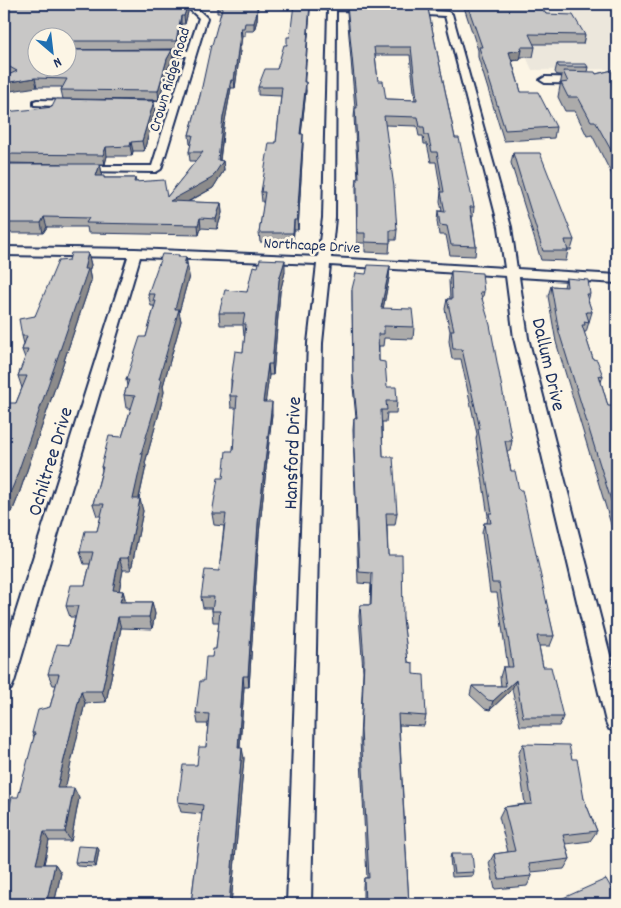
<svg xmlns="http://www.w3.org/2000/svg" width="621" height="908" font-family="Dekko,sans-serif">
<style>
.built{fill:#ece7dc}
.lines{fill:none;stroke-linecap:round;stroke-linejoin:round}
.street-casing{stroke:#1b2f5e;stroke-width:4}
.street{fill:#fcf5e5;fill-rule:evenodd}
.wall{fill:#acabaa;stroke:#1b2f5e;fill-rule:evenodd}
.shaded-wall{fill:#8c8b8b;stroke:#1b2f5e}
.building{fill:#c8c7c6;stroke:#1b2f5e;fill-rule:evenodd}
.labels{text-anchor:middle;stroke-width:5;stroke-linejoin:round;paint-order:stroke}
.far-street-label{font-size:16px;fill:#1b2f5e;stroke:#fcf5e5}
.street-label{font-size:20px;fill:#1b2f5e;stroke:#fcf5e5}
</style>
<rect width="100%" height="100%" fill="#fcf5e5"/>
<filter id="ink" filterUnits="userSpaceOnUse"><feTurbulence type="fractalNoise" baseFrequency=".02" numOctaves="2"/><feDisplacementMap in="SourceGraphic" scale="10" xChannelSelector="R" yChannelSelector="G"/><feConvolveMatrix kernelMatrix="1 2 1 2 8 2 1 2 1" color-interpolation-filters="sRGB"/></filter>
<g filter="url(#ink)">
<path class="built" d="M503,4H617V69L532,70Z"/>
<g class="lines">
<g class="street-casing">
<g id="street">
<path d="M184,4H192L207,18L161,169L156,172L76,171L75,169L80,166H152L170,108H133L128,105L133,102H172L187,56H152L148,53L152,50L188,51L199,18Z"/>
<path d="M272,4H336L369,7L373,9L369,11L336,10L335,218L331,258L505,268L499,227L445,16L408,14L404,12L408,10L448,12L452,14L511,227L517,269L617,275V283L519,277L528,338L617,682V732L609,729L606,722L514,338L506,276L330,265L322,343L311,904H287L308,343L317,264L140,257L14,682L11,689L4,691V650L128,257L4,255V247L135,249L318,257L323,218L328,9L276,6Z"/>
<path d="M617,74V80L598,84L545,83L540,80L545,77L598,78Z"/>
<path d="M37,100L76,101L81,104L76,107L34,105V101Z"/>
</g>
</g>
<use href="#street" class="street"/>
</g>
<g class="wall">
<path d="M4,4H183L182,5L173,6L188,12L185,24H181L177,49L68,50H172L173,59L168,68L159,100L63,99L61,90L62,87H37L4,71ZM68,38V68H38Z"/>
<path d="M217,4H258L257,20L254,31H245V36H242L235,88H231L224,126L220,161H223L224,170L213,188L188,202L221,203L222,213L217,229L201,228L199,235L88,233L87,227H47L43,233H4V112L155,110L144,151H133L132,156H107L105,164H100L102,173L101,176L105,178H135L136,182L167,197L196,161H190L189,152L191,144H190L189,135L200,96L221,13H217ZM4,163L62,164H4Z"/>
<path d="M359,4H426V8Z"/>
<path d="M463,4H538L546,14L585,35L583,44H533L535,47L533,57H521L520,60L512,61L521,92L556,127L554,138L504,141L478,57V50Z"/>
<path d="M609,4H617V16Z"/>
<path d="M347,5L428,9L455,138L474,207L473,217H472L476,246L475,256L450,255L446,235H439L437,221L438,211H442L440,201L441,192L436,162H431L427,144H424L423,136H419L417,126L385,125L397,230L396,240H390L389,253L365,252V243H357L356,188L357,178H358L354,117L355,108L347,12ZM375,55H410L415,100L386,99L378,81Z"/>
<path d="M310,10L304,82L306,91L301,134L303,144L298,230H294L293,243L260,242L259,233L264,202H262L261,192L276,143L281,96L258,95V87L277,69L290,37Z"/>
<path d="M557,64L588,67L587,72L596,74L617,69V185L592,135L587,136L575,111H565L558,97L562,75H557L555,72Z"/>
<path d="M513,153L574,240L571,250H568L566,261L541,260L511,163Z"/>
<path d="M88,253L91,265L89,271L91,281L18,497L12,512H4V408L16,403L22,388L18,376L25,358L22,350L24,344L22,336L35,316L69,260Z"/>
<path d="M179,255V257H186L189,276L179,312L181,321L163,386L164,392L159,413L145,463L146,466L139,499L143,511L131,570H123L119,591H123L126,602H152L155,614L152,629L121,628L106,702L85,703L65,788L79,798L71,841H49L44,864H55L61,873L54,904H4L34,737L32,733L50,707L56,685H53L48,674L69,645L75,617H70L66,606L85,585L90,564H84L80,552L97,531L101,516H97L93,504L102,470L101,467L122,437L131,408H126L124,395L127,386L126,380L146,337L154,308V306H151L148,294Z"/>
<path d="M390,266L389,278L383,308L414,327L413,339L384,338L383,346H379V361L387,387L397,401L396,413H387L386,422H382L383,457L397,513L395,525H387L388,555L403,618L408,662L413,674L426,716L424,726L399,725L409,904H363V886L364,878H367L360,740L363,671L359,616L360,605H370L371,584L358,583L354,460L353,430L354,418H356L353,387L352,301V289L366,274Z"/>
<path d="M258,267L285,272L280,292L273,375H269L265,402L272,414L259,534L249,687H244L240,748L244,758L231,904H191L202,814L181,812L178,802L206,747L208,724H198L196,713L204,681L212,657L216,649L219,622H213L212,611V608H203L201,597L219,571L224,526L214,525L212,514L223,478L233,451L237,408H231L230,396L231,387V380L243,352L245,336H244L243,325H220L219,313L247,292Z"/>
<path d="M451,271L484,292L482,300L512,441L510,451H507L511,471L519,490L554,636L550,646H539L543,667L563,717L559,726H520L512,689L490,710L485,709L470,695L472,686H501L500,677L503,667H508L497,593H490L482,533L484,523H487L488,516L476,439L477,434L461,359H452L449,341L450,331L445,309L447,299H450L449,281Z"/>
<path d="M566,278L590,294L588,301L592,312L586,332H584L593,359L603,376L601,382L608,406L617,412V544L556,342L548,296L551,286L564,287Z"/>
<path d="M523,744L572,759L584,799L597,831L590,841L566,844L570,859L564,869L531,872L532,876L527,886L495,889L489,863L494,854L508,852L499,817L504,807L525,804L518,755Z"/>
<path d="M97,847L99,850L96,867L77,866L75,862Z"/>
<path d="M451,854L474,872L473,876L452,877L450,858Z"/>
<path d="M561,899L617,904H558Z"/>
</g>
<g class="shaded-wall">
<path d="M84,4H90L91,7L85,10Z"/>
<path d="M169,4H183L182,5L170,7Z"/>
<path d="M188,4V12L185,24L184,16Z"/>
<path d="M257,4V20L254,31V23Z"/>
<path d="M310,4V10L304,91V82Z"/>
<path d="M181,16V24L177,49L176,41Z"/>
<path d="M241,28L242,36L235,88L234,80Z"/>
<path d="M172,50L173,59L168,68L159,100L158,91L167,59Z"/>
<path d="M522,50L520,60L507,61L509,52Z"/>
<path d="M35,78L37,87L4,92V83Z"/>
<path d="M231,80V88L224,126L219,167L223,161L224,170L213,188L172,210L170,201L218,160L223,117Z"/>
<path d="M306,82V91L300,144V134Z"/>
<path d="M154,101L155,110L144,151L142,141Z"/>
<path d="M303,134V144L298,230L297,220Z"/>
<path d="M131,142L133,151L132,156L130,146Z"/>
<path d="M106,147L107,156L105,164L103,155Z"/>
<path d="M100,164L102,173L98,185L96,176Z"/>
<path d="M221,203L222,213L217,229L216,219Z"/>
<path d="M44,217L47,227L43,233L41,223Z"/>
<path d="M200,218L201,228L199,235L198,225Z"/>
<path d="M294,220V230L293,243V233Z"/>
<path d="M88,253L91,265L89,271L91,281L18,497L12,512L7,500L84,269Z"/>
<path d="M186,257L189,276L179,312L181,321L163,386L164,392L159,413L145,463L146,466L136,511L133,499L141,454L159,379Z"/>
<path d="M285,260V272L280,292L273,375L272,364L279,280Z"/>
<path d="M390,266L389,278L381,320V308Z"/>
<path d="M268,364L269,375L264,414L263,402Z"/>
<path d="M272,402V414L259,534L249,687L248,676L258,523Z"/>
<path d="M140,499L143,511L131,570L128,558Z"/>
<path d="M119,558L123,570L117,602L113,590Z"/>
<path d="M123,591L126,603L120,602Z"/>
<path d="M152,602L155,614L152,629L149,617Z"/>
<path d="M118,617L121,628L106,702L102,691Z"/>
<path d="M243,676L244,687L239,758L238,748Z"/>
<path d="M516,680L512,689L490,710L493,701Z"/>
<path d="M81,691L85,703L63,798L57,788Z"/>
<path d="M242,748L244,758L231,904H229Z"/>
<path d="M74,788L79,798L71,841L65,832Z"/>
<path d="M44,832L49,841L42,873L36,864Z"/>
<path d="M97,847L99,850L96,867L94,863Z"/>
<path d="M55,864L61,873L54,904H46Z"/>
</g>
<g class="building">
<path d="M4,4H85L90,7H169L188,4L184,16H181L176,41H68V38H38V68H68V50H172L167,59L158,91L61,90L67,79L35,78L4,83V77L17,71L4,64Z"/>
<path d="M217,4H257V12L254,23H245L244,28H241L234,80H231L223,117L218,160L223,161L212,178L170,201L221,203L216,219L200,218L198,225L86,223L89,218L44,217L41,223H4V164H100L96,176H104V178H135L134,182L164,180L167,197L203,152H189L193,135H189L200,96L211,45H212L223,5H217Z"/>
<path d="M294,4H310L304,82H306L300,134H303L297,220H294L293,233H259L265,192H261L269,143H276L282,87H258L265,69H277L284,45H287V37H290Z"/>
<path d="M467,4H538L546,14L573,15L585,35L529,34L535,47H521L522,50L509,52L521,92H538L556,127L505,130L479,47H482Z"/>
<path d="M347,5L428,9L455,138H459L474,207H470L476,246L451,245L447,226L440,225L438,211L445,212L441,192H444L437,152H432L428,135H425L424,127H420L418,117L384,116L394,187L397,230H390V243L365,242V233H357V178H359L355,108H357ZM374,47H411L417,100L386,99L383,81H378Z"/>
<path d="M557,64H586L588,67H559Z"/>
<path d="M617,69V161L595,121H591L578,97H568L561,83L568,82L563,71L595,72L596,74Z"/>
<path d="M56,99L154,101L142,141L131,142L130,146L106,147L103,155L4,154V112L36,109L52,107Z"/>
<path d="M513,153H540L574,240H565L568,251H543Z"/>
<path d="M71,253H88L84,269H88L14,484L7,500H4V408L6,403H16L27,376H18L28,350H22L27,336H22L19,319L35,316L58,261L69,260Z"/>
<path d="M162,254L179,255L178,257H186L184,264H187L175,309H179L159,379L162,380L157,400L141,454H143L133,499H140L128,558H119L113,590L123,591L120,602H152L149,617H118L102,691H81L57,788H74L65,832H44L36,864H55L46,904H4V829L12,797H18L35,733H32L38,710L50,707L59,674H48L57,644L69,645L78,606H66L71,585H85L93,552H80L85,531H97L104,504H93L103,467H101L109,436L122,437L135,396L124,395L129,380H126L140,337H146L156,301H153L155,294H148Z"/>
<path d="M260,259L285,260L279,280L272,364H268L263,402H272L258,523L248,676H243L238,748H242L229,904H191L203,805L178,802L183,765H197L199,747H206L209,714L196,713L200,681H204L206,657H212L213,649H216L220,611H212L214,597H201L205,570L219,571L226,514H212L218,478H223L226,451H233L237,396H230L232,380H231L235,351L243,352L246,324H243L245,313H219L225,290L247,292L253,266L258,267Z"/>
<path d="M368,265L390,266L381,308L412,309L414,327L384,326V334H378L379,361L385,362L387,387H396L397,401H386L387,410H381L383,457H393L397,513H386L388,555H402L403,618L408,662L413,663V674L424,675L426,716L398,714L409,904H365L364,878H369L361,730L364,660L360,605H371L372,573L359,572L354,448V418H357L353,375L352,289L356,273L366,274Z"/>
<path d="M451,271L482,273L484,292H480L490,325L512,441H505L511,471H515L519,490H522L554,636H537L543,667H551L563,717H523L516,680L493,701L488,700L472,686H506L503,667H513L499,583H492L484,523H491L489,513H492L478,429H480L462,349H453L451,330H454L447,299H452Z"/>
<path d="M566,278L588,280L590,294H586L592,312H586L589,322L584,321L585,325H582L593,359L597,360L603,376L599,375L608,406H615L617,412V520L559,332L551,286L567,287Z"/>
<path d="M523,744L569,745L572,759H577L584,799L597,831L563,835L570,859L529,864L532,876L499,879L494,854L515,851L504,807L532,804Z"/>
<path d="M78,846L97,847L94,863L75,862Z"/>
<path d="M451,854H472L474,872L454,873Z"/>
<path d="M606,879L617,898V904H564L561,899Z"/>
</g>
</g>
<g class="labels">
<g class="far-street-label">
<text transform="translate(168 79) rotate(-73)" y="6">Crown Ridge Road</text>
<text transform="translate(312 244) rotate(3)" y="6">Northcape Drive</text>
</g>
<g class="street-label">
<text transform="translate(550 364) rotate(77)" y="7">Dallum Drive</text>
<text transform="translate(291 453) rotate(-88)" y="7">Hansford Drive</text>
<text transform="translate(49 461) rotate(-73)" y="7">Ochiltree Drive</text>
</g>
</g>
<rect width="621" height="908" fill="none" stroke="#fcf5e5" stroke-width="20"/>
<rect x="10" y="10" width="601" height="888" fill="none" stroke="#1b2f5e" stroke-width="2" filter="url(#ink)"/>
<g transform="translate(52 52) rotate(152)"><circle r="24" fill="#fcf5e5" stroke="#a2a6af"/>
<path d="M0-4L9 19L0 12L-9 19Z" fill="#1f6fb2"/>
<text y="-8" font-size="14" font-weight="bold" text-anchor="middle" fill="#1b2f5e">N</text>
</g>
</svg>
